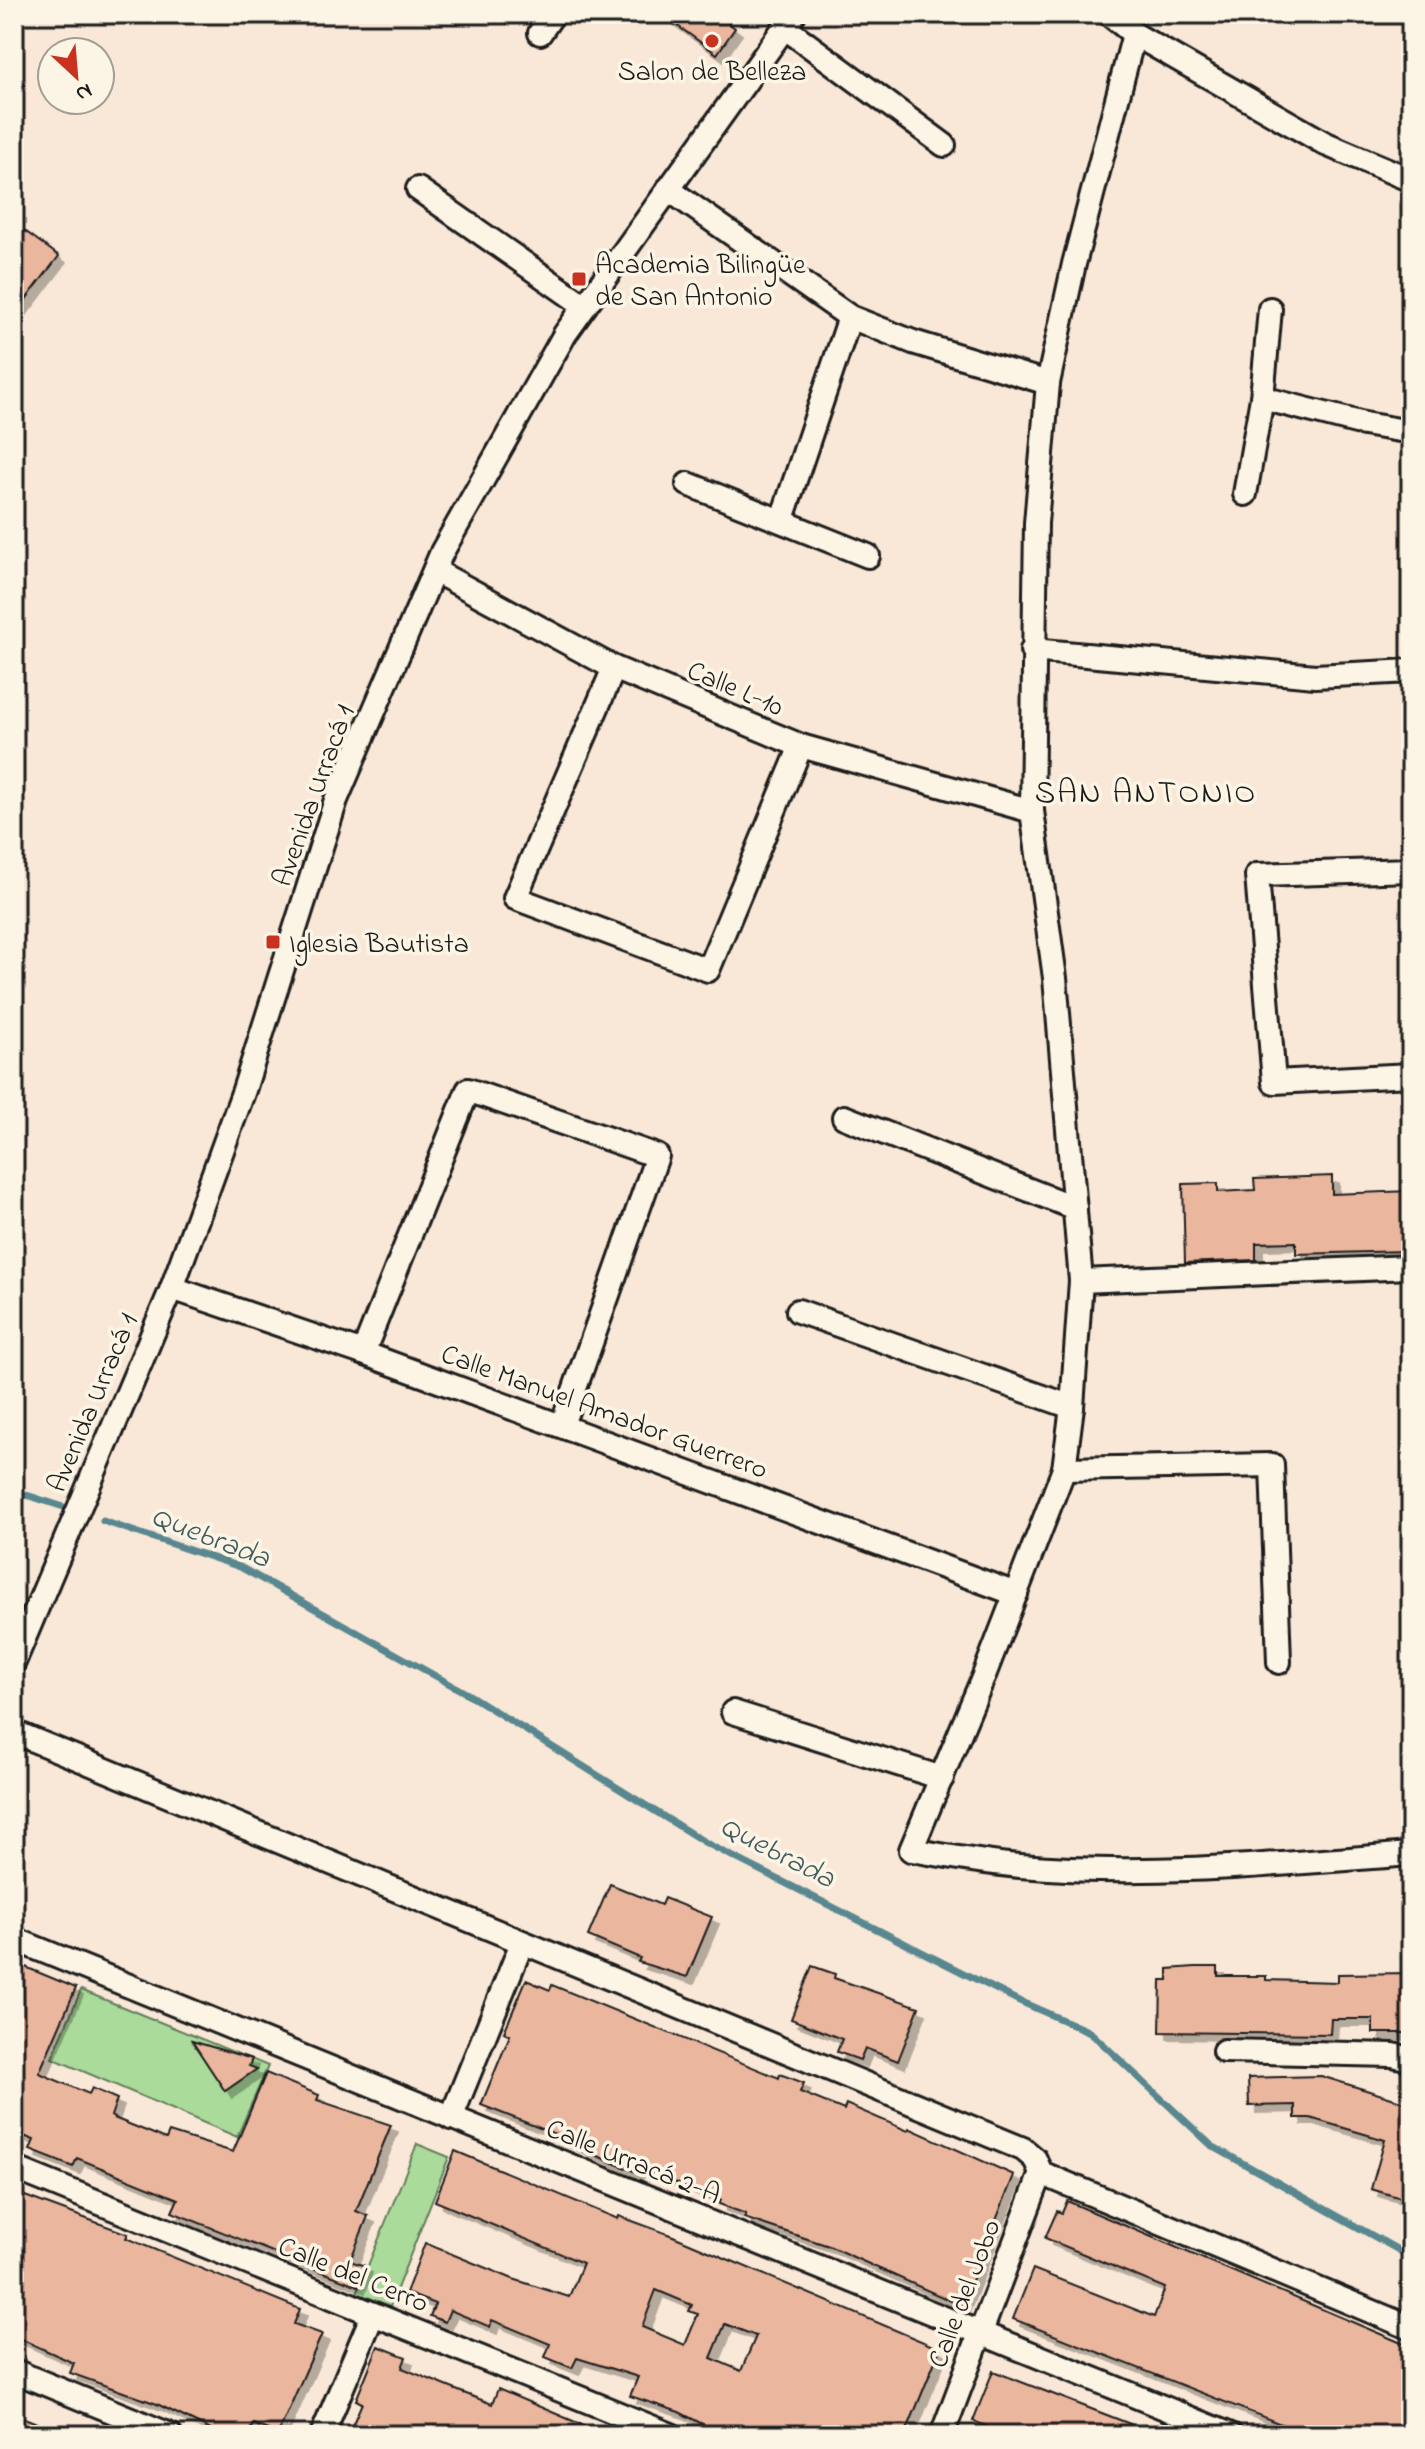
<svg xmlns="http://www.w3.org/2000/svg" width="1425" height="2449" font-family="'Indie Flower',sans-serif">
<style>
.green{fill:#aadb9b;stroke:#637c5c;stroke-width:2}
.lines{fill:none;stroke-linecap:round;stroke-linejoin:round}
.stream{stroke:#58878f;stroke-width:7}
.building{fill:#ebb69e;stroke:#1c1c1c;stroke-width:2;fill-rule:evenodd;filter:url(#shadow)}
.minor-casing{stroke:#1c1c1c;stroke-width:28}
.minor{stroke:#fcf5e5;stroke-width:22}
.poi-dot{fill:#c8321e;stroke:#fcf5e5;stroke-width:3}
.labels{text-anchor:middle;stroke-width:7;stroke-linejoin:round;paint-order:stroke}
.poi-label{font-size:28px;fill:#1c1c1c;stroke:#fcf5e5;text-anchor:start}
.street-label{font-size:28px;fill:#1c1c1c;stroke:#fcf5e5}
.water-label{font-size:30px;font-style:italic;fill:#3f5b5f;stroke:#fcf5e5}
.quarter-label{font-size:32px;letter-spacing:2px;fill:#1c1c1c;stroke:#fcf5e5}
</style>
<defs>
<filter id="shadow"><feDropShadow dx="7" dy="7" stdDeviation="0" flood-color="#0004"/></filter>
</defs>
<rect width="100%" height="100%" fill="#f9e8d7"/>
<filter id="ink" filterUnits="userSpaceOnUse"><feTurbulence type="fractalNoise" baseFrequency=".0125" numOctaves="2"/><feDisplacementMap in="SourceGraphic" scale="16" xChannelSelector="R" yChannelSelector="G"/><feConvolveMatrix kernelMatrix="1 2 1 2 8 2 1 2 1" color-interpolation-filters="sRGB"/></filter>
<g filter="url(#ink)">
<g class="green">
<path d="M81,1990L268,2066L237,2137L52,2058Z"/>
<path d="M417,2144L449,2157L390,2306L357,2293Z"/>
</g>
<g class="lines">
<g class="stream">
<path d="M14,1491L70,1509"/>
<path d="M103,1521L240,1567L466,1693L706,1843L1017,2000L1090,2032L1212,2146L1411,2257"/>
</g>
</g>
<g class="building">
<path d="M661,14H716L735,28L717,54Z"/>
<path d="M14,223L59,256L14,315Z"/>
<path d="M1332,1176V1194L1411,1191V1237H1406V1251L1296,1254V1242L1256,1243V1260L1185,1263L1183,1184L1218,1183V1192L1255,1190L1254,1179Z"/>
<path d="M610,1884L661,1905L664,1898L712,1917L687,1977L638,1962L640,1958L588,1936Z"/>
<path d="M23,1966L76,1988L39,2073L89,2094L92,2088L117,2099L111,2116L114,2118L166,2139L169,2132L233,2152L266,2073L319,2095L317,2100L391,2125L356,2211L368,2216L350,2261L365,2266L358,2286L172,2212L178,2199L77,2158L73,2167L30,2150L34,2140L14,2132V1971L20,1973Z"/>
<path d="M812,1966L835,1974L834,1978L919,2007L898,2061L865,2048L860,2060L837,2052L842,2039L791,2019Z"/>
<path d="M1195,1967H1218V1976H1266V1980L1338,1982V1974L1411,1973V2033H1373V2019H1331L1330,2034L1160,2032L1161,1980H1168V1969Z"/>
<path d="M526,1980L550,1990L552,1985L779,2078L780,2074L804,2083L800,2092L844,2110L846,2104L908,2131L909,2128L1014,2175L962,2306L829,2246L744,2218L746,2214L719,2204L721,2200L638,2168L636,2172L611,2162L554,2136L555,2134L481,2105L510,2035L504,2032Z"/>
<path d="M192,2041L252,2059L249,2066L257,2069L225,2091Z"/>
<path d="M1321,2076L1411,2104V2201L1371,2189L1385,2140L1310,2118H1295V2105L1249,2106L1248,2078Z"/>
<path d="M455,2151L618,2219L619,2216L673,2236L940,2349L905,2435H724L679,2412L630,2396L638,2377L577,2358L572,2368L545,2357L550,2344L492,2320L490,2327L450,2310L445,2322L430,2316L435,2304L406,2293L425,2243L513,2279L569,2297L583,2263L435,2201ZM656,2290L692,2305L689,2311L698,2314L685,2345L642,2327ZM725,2324L756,2336L741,2371L711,2358Z"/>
<path d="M14,2192L128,2234L126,2238L300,2309L294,2324L322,2334L278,2434L253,2424L248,2435H221L157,2404L70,2373L74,2363L14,2336Z"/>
<path d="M1067,2201L1411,2347V2435H1309L1013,2319L1033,2269L1154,2317L1165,2288L1045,2238L1057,2211L1062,2213Z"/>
<path d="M378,2346L406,2357L402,2368L461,2392L492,2404L498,2389L606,2435H348L362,2403L356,2400Z"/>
<path d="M993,2371L1156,2434L1155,2435H1009L973,2421Z"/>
<path d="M14,2414L65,2434V2435H14Z"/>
</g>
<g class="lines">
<g class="minor-casing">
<g id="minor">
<path d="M1109,14L1134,34L1326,144L1411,180"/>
<path d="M784,27L944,145"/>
<path d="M540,33L553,14"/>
<path d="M1134,34L1074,264L1048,383L1036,523L1032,811L1055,978L1081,1281L1072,1407L1064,1469L983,1678L911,1850C947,1856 984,1863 1020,1866C1149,1877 1282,1864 1411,1854"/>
<path d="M418,189L585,306"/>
<path d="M668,189L850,317L913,342L1048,383"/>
<path d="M1262,398L1364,424L1411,432"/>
<path d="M688,484L868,556"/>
<path d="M1245,494L1262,398L1270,309"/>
<path d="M782,519L850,317"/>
<path d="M435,571L614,668L801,746L1032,811"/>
<path d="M1032,650L1315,676L1411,671"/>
<path d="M614,668L515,898L708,970L801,746"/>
<path d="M1411,870L1257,875L1274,1082L1411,1075"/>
<path d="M844,1117L1075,1208"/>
<path d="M1081,1281L1411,1267"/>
<path d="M172,1288L363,1353L1016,1594"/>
<path d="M798,1311L1072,1407"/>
<path d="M363,1353L468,1090L657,1156L562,1425"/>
<path d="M1064,1469L1272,1465L1279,1662"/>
<path d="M14,1662L172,1288L244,1090L336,800L442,552L565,334L794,14"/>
<path d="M733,1712L942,1778"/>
<path d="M14,1732L1023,2149L1035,2159L1041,2173L1411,2328"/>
<path d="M14,1939L1231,2435"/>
<path d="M1224,2051L1393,2055L1411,2059"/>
<path d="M451,2118L522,1943"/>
<path d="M14,2168L671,2435"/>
<path d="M14,2371L170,2435"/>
<path d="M322,2435L373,2314"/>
<path d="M942,2435L1041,2173"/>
</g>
</g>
<use href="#minor" class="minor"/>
</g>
</g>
<g class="poi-dot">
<circle cx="712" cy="41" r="8"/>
<rect x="571" y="271" width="16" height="16" rx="4"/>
<rect x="265" y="934" width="16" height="16" rx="4"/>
</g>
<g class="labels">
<g class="poi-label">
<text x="712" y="80" text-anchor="middle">Salon de Belleza</text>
<text x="595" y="273">Academia Bilingüe<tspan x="595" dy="32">de San Antonio</tspan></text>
<text x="289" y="952">Iglesia Bautista</text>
</g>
<g class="street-label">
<text transform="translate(736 687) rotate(23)" y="10">Calle L-10</text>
<text transform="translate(312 795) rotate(-70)" y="10">Avenida Urracá 1</text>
<text transform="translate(91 1402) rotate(-67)" y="10">Avenida Urracá 1</text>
<text transform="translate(605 1410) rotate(20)" y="10">Calle Manuel Amador Guerrero</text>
<text transform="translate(634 2160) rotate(22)" y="10">Calle Urracá 2-A</text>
<text transform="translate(354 2273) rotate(22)" y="10">Calle del Cerro</text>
<text transform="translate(963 2293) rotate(-69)" y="10">Calle del Jobo</text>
</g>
<g class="water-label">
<text transform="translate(211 1536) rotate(21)" y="10">Quebrada</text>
<text transform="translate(778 1851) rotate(27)" y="10">Quebrada</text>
</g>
<g class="quarter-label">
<text x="1146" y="802">SAN ANTONIO</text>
</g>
</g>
<rect width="1425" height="2449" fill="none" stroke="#fcf5e5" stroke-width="48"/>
<rect x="24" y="24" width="1377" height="2401" fill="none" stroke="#1c1c1c" stroke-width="3" filter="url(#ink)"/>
<g transform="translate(76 76) rotate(154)"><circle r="38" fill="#fcf5e5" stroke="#a29e95" stroke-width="2"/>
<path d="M0-6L14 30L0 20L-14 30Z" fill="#c8321e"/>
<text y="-12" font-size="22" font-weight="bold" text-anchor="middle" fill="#1c1c1c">N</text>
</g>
</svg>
